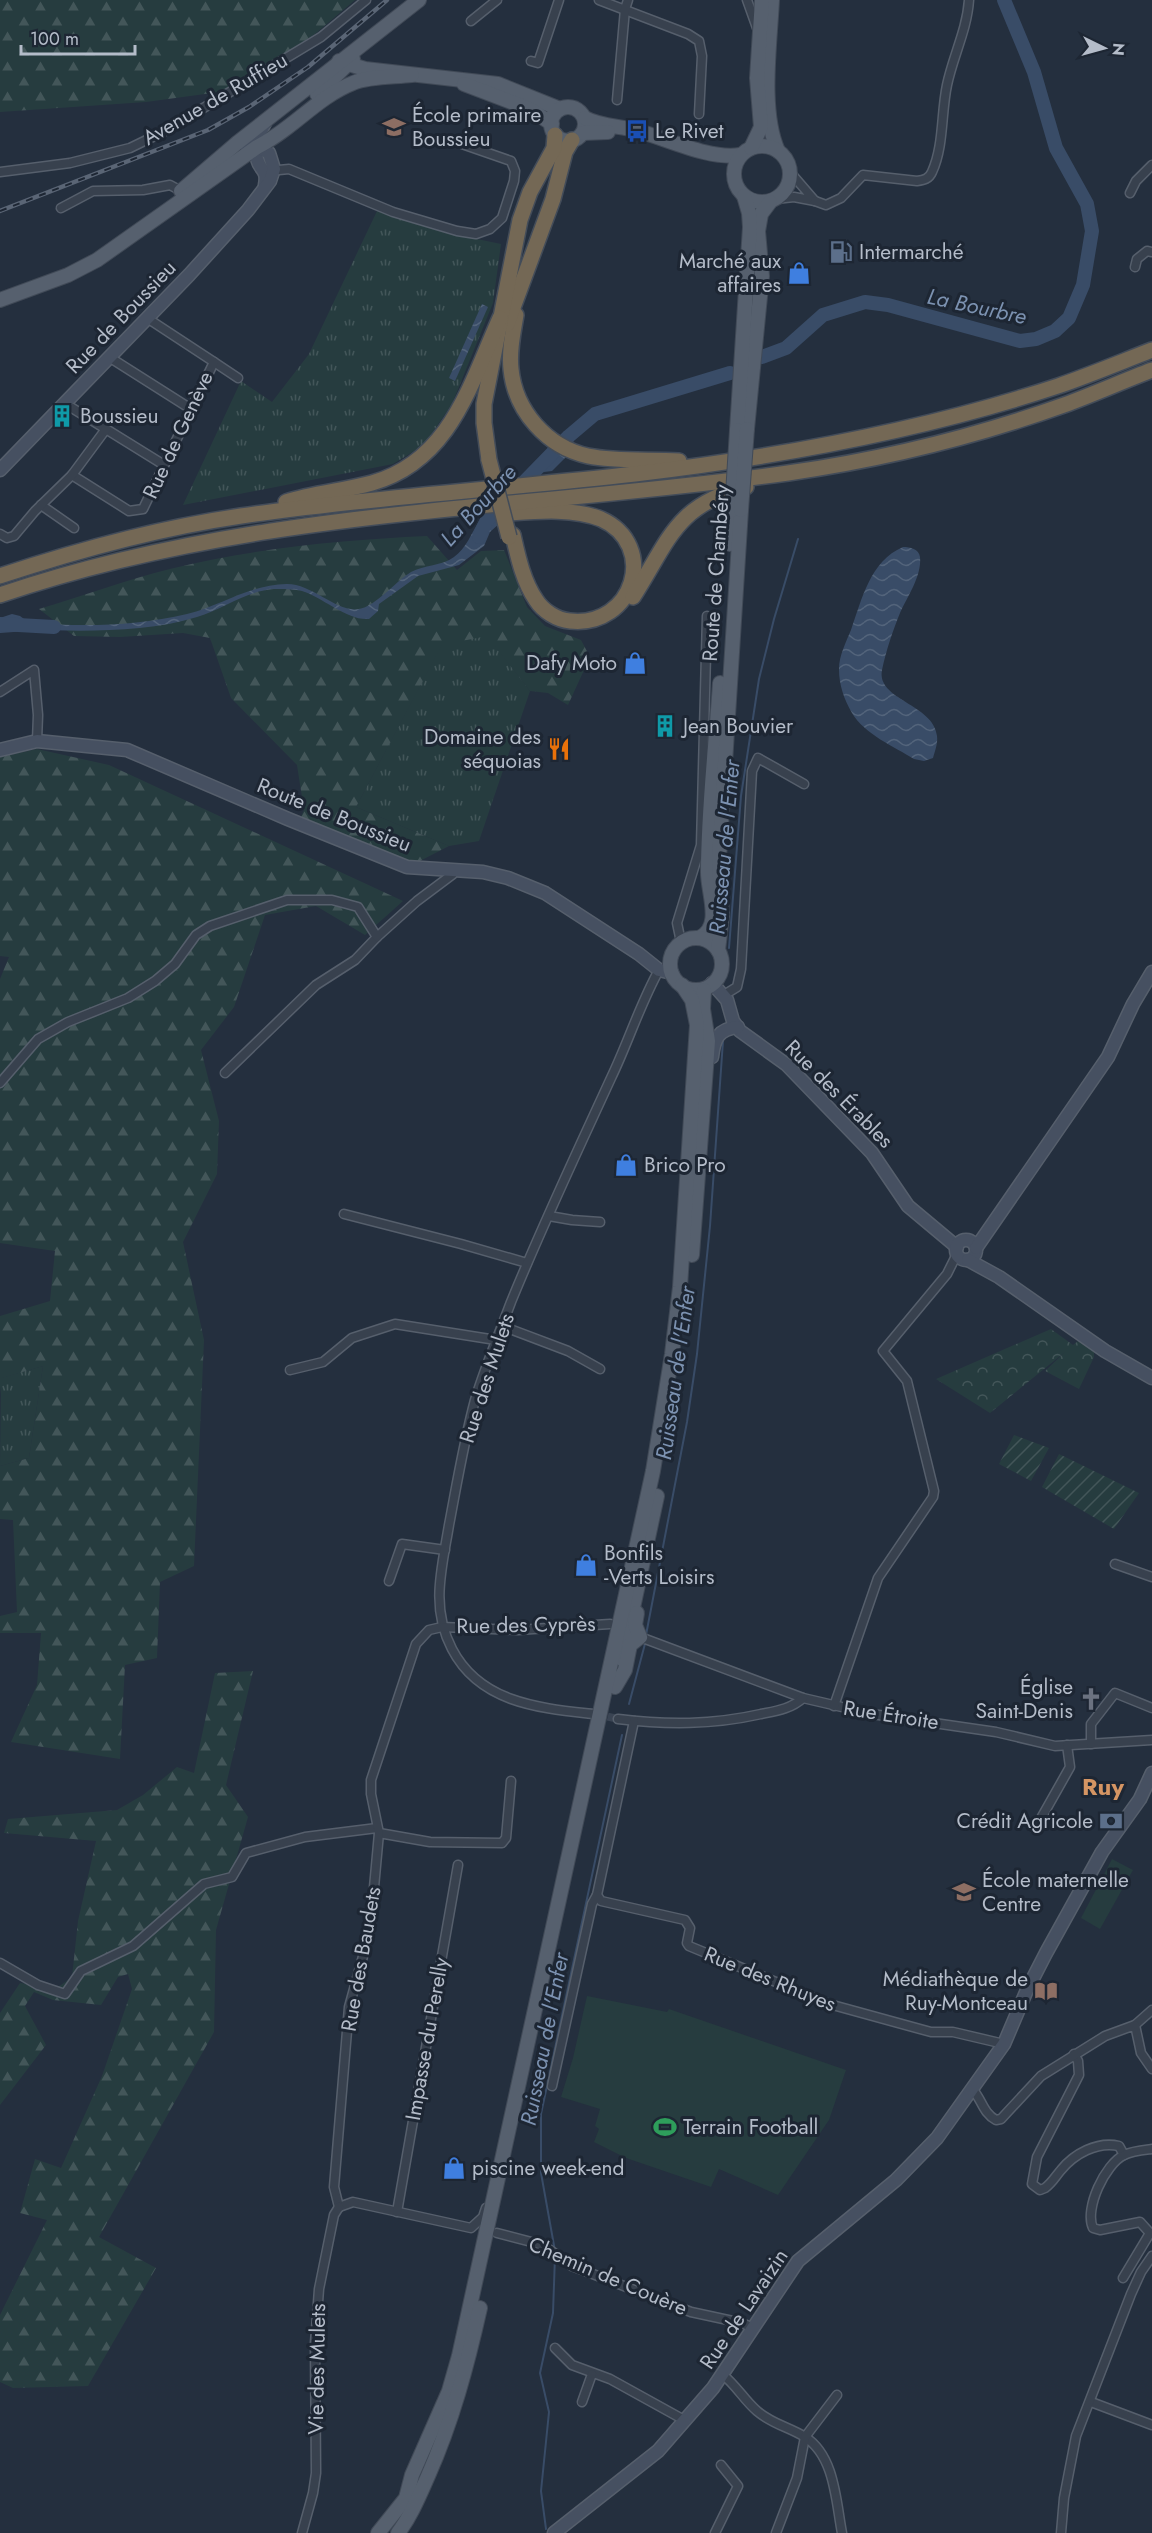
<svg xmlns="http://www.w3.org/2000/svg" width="1152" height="2533" font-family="Jost,sans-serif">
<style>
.grass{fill:url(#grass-tufts)}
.forest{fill:url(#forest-firs)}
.park{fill:url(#park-crowns)}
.garden{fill:url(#garden-furrows)}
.pitch{fill:#263c3f}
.water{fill:url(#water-waves)}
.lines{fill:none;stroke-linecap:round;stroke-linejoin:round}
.stream{stroke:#394c67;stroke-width:2}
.river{stroke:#394c67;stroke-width:14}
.street-tunnel{stroke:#3a4453;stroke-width:8;stroke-dasharray:8 4;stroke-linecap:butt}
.street-casing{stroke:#565f6c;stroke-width:11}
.secondary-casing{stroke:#565f6c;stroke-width:15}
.primary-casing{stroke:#414a57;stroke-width:16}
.highway-casing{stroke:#434c59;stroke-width:18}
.street{stroke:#38414e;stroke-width:8}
.secondary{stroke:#465061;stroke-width:12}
.primary{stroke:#56606e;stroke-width:14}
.highway{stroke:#746855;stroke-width:15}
.rail-casing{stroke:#5a6575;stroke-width:4.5}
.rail{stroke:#1d2633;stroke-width:2;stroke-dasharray:7;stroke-linecap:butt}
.primary-bridge-casing{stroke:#414a57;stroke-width:16;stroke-linecap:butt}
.highway-bridge-casing{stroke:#434c59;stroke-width:18;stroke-linecap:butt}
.primary-bridge{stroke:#56606e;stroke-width:14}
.highway-bridge{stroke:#746855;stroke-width:15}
.labels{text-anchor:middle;stroke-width:6;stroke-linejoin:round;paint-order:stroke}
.street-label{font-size:21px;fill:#b4bcc9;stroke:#1d2633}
.poi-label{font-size:21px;fill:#b4bcc9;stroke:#1d2633;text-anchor:start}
.water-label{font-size:22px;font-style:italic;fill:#7c92b1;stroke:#1d2633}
.quarter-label{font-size:24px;font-weight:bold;fill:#d59563;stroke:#1d2633}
</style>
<defs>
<pattern id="grass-tufts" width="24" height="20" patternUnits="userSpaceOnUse" patternTransform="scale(1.5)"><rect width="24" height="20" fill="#263c3f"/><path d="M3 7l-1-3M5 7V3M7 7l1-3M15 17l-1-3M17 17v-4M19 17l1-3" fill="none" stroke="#435659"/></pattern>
<pattern id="forest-firs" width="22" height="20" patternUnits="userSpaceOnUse" patternTransform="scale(1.5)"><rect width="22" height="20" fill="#263c3f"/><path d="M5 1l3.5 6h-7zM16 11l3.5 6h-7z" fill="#435659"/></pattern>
<pattern id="park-crowns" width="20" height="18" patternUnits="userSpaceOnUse" patternTransform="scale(1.5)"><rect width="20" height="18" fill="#263c3f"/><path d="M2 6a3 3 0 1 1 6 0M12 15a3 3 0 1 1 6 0" fill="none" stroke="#435659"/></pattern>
<pattern id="garden-furrows" width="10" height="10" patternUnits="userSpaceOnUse" patternTransform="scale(1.5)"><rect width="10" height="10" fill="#263c3f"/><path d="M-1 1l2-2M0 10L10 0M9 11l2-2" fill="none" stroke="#435659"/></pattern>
<pattern id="water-waves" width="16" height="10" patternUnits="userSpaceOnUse" patternTransform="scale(1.5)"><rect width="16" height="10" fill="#394c67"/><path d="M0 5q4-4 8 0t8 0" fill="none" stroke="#53647b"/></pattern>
</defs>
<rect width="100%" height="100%" fill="#242f3e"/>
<g class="grass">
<path d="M378,209L448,233L501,244L493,303L452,404L424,445L393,464L183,505L241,381L272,402L309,354Z"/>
<path d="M487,635L530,691L479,841L449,846L356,807L442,644Z"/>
<path d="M43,1366L29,1458L0,1466L1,1378Z"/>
</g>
<g class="forest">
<path d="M0,0H355L315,34L227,91L146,102L0,112Z"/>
<path d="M427,536L457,570L481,551L504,550L527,607L545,626L581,640L590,657L568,705L548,693L530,691L487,636L442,645L356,807L449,846L416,863L300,819L304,810L297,765L231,698L210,638L183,633L120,637L74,636L39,609C83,596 126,580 170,569C255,548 341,540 427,536Z"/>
<path d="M37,749L109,765L403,901L365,935L316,906L265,915L234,1007L201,1050L219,1121L217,1174L183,1242L204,1340L194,1566L160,1582L157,1658L125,1665L120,1759L11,1742L37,1685L41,1633H0V1616L17,1612L13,1520L0,1519V1466L29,1458L43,1366L2,1378L0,1394V1316L50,1301L55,1251L0,1243V979L9,957L0,956V757Z"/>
<path d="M253,1671L226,1785L248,1817L216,1930L214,2032L99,2237L156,2268L88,2386L13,2388L0,2382V2315L47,2220L20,2213L35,2159L61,2168L102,2076L132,1989L128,1974L118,1977L101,2005L53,2000L34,1992L25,2006L46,2045L0,2105V2013L20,1983L58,1987L72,1977L78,1921L96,1841L4,1833L8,1819L117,1810L143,1795L177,1767L194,1773L215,1673Z"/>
</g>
<path class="park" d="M1051,1329L1073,1345L1078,1341L1094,1351V1357L1079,1389L1045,1371L1065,1352L990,1413L936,1379Z"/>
<g class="garden">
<path d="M1014,1435L1049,1448L1031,1481L999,1464Z"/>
<path d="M1059,1454L1139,1493L1114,1529L1042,1487Z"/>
</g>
<g class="pitch">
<path d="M1112,1859L1133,1870L1100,1929L1081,1918Z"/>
<path d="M587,1996L667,2012L669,2009L846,2070L829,2120L778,2195L719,2169L711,2187L626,2158L594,2142L599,2129L595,2126L600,2109L561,2097L573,2058Z"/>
</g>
<g class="water">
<path d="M482,304L488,307L455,381L449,378Z"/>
<path d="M554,446L569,454L552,471L527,474Z"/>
<path d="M500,519L501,522L490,532L484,546L459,565L418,576L379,604L378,611L369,619C348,621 322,597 302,591C293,589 282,589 274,589C246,591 223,609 197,617C146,633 85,631 32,630L36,626L33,623C84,627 137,626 187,614C223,605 248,585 287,584C313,584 337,613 359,609C375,607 396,581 411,572C424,565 442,566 454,557C466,549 472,532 479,521Z"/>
<path d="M903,547C910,547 919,549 920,557C922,576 907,597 900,613C893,630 886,651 882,670C876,700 934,704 937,736C938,743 935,751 933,758L924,761L914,759C895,747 864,734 852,713C844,699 839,685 839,669C839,656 846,642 851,630C862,599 870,561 903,547Z"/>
<path d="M12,614L20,616L28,622L27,631L0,633V618Z"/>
</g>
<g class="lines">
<g class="stream">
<path d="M729,948L741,796L759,679L774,619L798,539"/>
<path d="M646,1635L687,1422L697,1354L710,1226L723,1041"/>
<path d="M629,1704L646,1640"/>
<path d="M555,2251L541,2173V2114L622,1735"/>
<path d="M546,2529L541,2491L549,2412L540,2373L553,2313L555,2256"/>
</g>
<g class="river">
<path d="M762,357L786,348L823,315L865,302L888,305L1020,341L1036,339L1055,331L1069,318L1083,285L1092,231L1087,204L1056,148L1034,72L1004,0"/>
<path d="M479,537L487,520L569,436L595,414L730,373"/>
<path d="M0,624L54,627"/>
</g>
<path class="street-tunnel" d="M596,1714L618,1719"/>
<g class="street-casing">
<g id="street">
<path d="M599,0L688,34L699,41L702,56L699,114"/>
<path d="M747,0L757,28"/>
<path d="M471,21L497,0"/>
<path d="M531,61L538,63L559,0"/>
<path d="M617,100L625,9L628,0"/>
<path d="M269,171L289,169L393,212L457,231L476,234L490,229L502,218L514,181L515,171L511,161L462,144"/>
<path d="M0,172L70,163L130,148L167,130L321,37L366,0"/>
<path d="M1130,193L1136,181L1152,165"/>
<path d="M776,199L794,197L815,201L790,172"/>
<path d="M815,201L826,205L841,198L863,175L917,181C924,180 929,179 932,172C944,146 941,113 947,85C953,56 967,30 969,0"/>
<path d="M61,208L93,191L143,190L170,185L183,192"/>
<path d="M1135,267L1137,259L1147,251L1152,252"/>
<path d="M109,357L191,409"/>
<path d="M214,362L238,378"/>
<path d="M64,403L164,465"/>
<path d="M72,475L129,511L143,509L214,362L147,318"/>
<path d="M41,505L74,528"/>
<path d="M0,534L7,538L14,536L35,511L72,475L106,429"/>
<path d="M0,692L34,670L38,715L37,741"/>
<path d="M681,942L677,923L701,845L707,616"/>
<path d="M724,995L737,987L741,969L752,771L758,758L804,784"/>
<path d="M225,1073L316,985L355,960L377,937"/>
<path d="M0,1083L38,1039L68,1022L128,998L155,981L175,964L196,935L210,926L287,900H332L358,907L377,937L417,901L453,874L454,869"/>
<path d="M344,1214L461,1244L527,1263"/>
<path d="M549,1216L572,1220L600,1222"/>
<path d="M502,1326L568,1351L600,1369"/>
<path d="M290,1370L323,1362L352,1338L395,1324L496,1340"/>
<path d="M1115,1564L1152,1577"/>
<path d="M389,1581L402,1544L445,1550"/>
<path d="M640,1637L803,1698L872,1714L996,1732L1055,1746L1152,1740"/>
<path d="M834,1706L878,1578L933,1497L934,1491L907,1381L883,1351L947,1274L957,1254"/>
<path d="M593,1714C539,1708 480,1703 452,1649C430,1607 442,1568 449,1525C457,1483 464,1441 475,1400C485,1367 499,1334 511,1302C542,1226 577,1152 611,1078C628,1043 640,1004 659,970"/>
<path d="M618,1719C667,1725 712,1725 761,1714C776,1711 791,1709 803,1698"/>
<path d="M634,1721L597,1895L601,1901L685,1920L690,1928L687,1943L689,1946L829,2004L931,2032H953L1004,2044"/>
<path d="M1091,1744V1724L1115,1693L1152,1708"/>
<path d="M1035,1829L1070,1767L1067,1745"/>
<path d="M379,1833L430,1842L502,1843L506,1838L511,1781"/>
<path d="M0,1963L38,1985L65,1994L81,1971L133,1946L204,1884L232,1877L246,1853L305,1837L377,1828"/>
<path d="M1135,2025L1152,2010"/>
<path d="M1074,2054L1078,2061L1079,2075L1037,2157L1032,2184L1040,2190L1045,2188C1052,2183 1055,2177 1061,2170C1074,2154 1097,2141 1119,2146L1124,2155"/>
<path d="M552,2086L592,1904L597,1895"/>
<path d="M973,2090C982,2100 983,2113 996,2120L1001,2119L1041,2076L1105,2036L1135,2025L1141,2053L1152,2069"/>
<path d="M339,2207L334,2187L349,2007L370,1931L379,1833L371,1794V1780L416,1644L429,1630L442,1627L518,1630L610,1624"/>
<path d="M339,2207L353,2202L471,2228L483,2217L486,2208"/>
<path d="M397,2212L458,1865"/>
<path d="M497,2233L543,2245L572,2266L691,2312L742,2323L753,2328"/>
<path d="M1123,2278L1150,2233L1140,2222L1100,2230L1093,2228C1084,2209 1105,2164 1124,2155C1132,2151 1144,2150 1152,2149"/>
<path d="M555,2348L572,2365L610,2379L686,2421"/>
<path d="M722,2374C737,2386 744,2400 757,2411C772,2424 789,2427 805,2437C835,2456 836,2502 842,2533"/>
<path d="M582,2402L592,2374"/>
<path d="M1091,2402L1152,2425"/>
<path d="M302,2533L313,2493L316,2473L315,2343L319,2289L334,2215L339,2207"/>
<path d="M715,2533L738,2486L721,2465"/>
<path d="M776,2533L797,2478L805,2437L837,2395"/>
<path d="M1061,2533L1064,2498L1076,2436L1131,2294L1141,2272L1152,2256"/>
</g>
</g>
<g class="secondary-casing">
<g id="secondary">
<path d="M265,185C268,169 260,171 257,159C253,146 260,132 266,121"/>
<path d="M0,470L189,275L248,210L270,181L274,169L269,153L252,144L237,143"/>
<path d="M0,750L37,741L127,750L288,819L407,867L483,872L508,878L545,893L639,954L659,970L672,973"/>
<path d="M712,983L727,1000L733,1021L740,1031L787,1065L872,1153L908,1206L957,1247"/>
<path d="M712,1057C714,1039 718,1029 738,1027"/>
<circle cx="966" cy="1250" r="10"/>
<path d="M976,1248L1108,1057L1133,1004L1152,972"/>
<path d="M968,1260L999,1277L1105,1351L1152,1378"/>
<path d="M554,2533L658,2451L713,2388L798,2261L896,2180L937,2138L1004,2044L1027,1990L1046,1953L1102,1852L1140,1799L1152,1773"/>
</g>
</g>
<g class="primary-casing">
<g id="primary">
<path d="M772,0C770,43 760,111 778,151"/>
<path d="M339,61L365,69L498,84L560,109"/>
<path d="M464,84L530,109L552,124"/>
<path d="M317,94L353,59"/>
<circle cx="568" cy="124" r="17"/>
<path d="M585,118C599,126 619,126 635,130C666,138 709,160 740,155"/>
<path d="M583,133L608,132"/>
<circle cx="762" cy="174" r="28"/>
<path d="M751,148L761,127L757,78L762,0"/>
<path d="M181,191L237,143L419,0"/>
<path d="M0,300L68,275L97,260L257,147C292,130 317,97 353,83C369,76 394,77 412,75"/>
<path d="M747,429L762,276L758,231L761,214L770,202"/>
<path d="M737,430L750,227L749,213L744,196"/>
<path d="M730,544L732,510"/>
<path d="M699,938C724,927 707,891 708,871C708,808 716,745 720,683"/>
<circle cx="696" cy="964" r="26"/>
<path d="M718,950L722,916L719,858L741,510"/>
<path d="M692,1255L708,1041L703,1009L704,990"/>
<path d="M622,1659L657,1496"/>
<path d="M615,1687L625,1670L630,1645L640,1637L635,1625L637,1613"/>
<path d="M378,2533L406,2498L412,2475L449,2391L459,2356L653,1471L672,1354L680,1287L697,1025L692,1000L682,985"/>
<path d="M398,2533C411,2516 419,2496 428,2476C452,2422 467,2366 480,2308"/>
</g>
</g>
<g class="highway-casing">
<g id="highway">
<path d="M516,315C513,333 509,351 511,369C515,411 547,447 588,456C618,462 649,459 679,461"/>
<path d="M507,324L553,199L565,152L572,140"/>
<path d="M489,460L484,423V404L520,220L530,192L554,148L555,135"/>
<path d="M286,502C314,493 343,491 372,483C450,461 470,385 500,318"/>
<path d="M510,513C538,511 574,508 601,519C659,545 634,628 570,621C557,620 543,611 536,600C523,581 518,557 513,535"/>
<path d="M0,576C78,550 159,528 241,516C372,497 504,489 635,474C778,457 922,431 1058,386C1090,375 1121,362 1152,350"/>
<path d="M0,595C254,508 525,510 788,473C879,460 977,436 1064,405C1094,394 1123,381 1152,370"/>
<path d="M633,597C669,541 675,505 746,487"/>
</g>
</g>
<use href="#street" class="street"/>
<use href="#secondary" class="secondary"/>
<use href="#primary" class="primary"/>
<use href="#highway" class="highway"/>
<g class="rail-casing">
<path id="rail" d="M0,211L208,130L249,107L308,67L387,0"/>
</g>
<use href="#rail" class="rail"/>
<g class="primary-bridge-casing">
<g id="primary-bridge">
<path d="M732,510L737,430"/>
<path d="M741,510L747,429"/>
</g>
</g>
<g class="highway-bridge-casing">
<path id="highway-bridge" d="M489,460L509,537"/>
</g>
<use href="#primary-bridge" class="primary-bridge"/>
<use href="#highway-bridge" class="highway-bridge"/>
</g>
<defs>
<g id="school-bare" transform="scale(1.8)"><path d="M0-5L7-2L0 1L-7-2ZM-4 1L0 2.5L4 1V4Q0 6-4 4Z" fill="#8d6e63" stroke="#1d2633" stroke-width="2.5" paint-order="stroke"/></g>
<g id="bus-bare" transform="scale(1.8)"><path d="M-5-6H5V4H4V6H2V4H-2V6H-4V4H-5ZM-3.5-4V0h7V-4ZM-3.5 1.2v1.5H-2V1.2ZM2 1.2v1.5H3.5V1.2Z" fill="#1a4fb4" stroke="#1d2633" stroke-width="2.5" paint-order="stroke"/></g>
<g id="fuel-bare" transform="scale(1.8)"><path d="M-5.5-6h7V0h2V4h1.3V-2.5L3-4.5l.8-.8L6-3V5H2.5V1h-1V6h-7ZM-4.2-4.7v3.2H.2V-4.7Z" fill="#5c6f8a" stroke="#1d2633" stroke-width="2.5" paint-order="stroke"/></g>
<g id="shop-bare" transform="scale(1.8)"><path d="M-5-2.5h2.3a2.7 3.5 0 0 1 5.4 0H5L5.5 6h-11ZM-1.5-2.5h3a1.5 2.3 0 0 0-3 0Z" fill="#3f7fe0" stroke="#1d2633" stroke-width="2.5" paint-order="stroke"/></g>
<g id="building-bare" transform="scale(1.8)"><path d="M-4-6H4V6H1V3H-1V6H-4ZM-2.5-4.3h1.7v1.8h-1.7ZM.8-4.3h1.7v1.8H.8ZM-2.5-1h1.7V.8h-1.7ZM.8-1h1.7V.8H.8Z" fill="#0f9aa8" stroke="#1d2633" stroke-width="2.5" paint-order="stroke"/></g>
<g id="restaurant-bare" transform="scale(1.8)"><path d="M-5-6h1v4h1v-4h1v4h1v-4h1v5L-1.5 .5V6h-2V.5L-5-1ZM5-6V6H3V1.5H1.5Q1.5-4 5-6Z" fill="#e8710a" stroke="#1d2633" stroke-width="2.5" paint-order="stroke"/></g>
<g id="church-bare" transform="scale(1.8)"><path d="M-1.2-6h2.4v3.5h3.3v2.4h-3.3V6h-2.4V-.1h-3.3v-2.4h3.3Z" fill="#6b7280" stroke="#1d2633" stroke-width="2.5" paint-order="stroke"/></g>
<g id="bank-bare" transform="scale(1.8)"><path d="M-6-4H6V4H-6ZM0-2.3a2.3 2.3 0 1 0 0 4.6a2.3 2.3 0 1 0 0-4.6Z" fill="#5c6f8a" stroke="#1d2633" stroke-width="2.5" paint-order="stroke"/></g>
<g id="library-bare" transform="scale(1.8)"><path d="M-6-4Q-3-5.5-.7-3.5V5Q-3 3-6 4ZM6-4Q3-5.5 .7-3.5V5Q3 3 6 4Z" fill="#8d6e63" stroke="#1d2633" stroke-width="2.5" paint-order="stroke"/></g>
<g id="stadium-bare" transform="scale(1.8)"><path d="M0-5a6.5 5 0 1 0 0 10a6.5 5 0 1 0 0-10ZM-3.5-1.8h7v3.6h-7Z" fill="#2e9e5b" stroke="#1d2633" stroke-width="2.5" paint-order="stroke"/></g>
</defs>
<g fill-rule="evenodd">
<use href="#school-bare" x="394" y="127"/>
<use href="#bus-bare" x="637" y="131"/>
<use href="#fuel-bare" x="841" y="252"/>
<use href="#shop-bare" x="799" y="273"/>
<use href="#building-bare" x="62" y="416"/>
<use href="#shop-bare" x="635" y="663"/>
<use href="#building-bare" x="665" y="726"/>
<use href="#restaurant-bare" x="559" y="749"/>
<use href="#shop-bare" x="626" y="1165"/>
<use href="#shop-bare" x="586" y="1565"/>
<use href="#church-bare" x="1091" y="1699"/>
<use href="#bank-bare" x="1111" y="1821"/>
<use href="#school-bare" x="964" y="1892"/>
<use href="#library-bare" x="1046" y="1991"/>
<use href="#stadium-bare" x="665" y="2127"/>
<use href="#shop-bare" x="454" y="2168"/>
</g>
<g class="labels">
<g class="street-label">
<text transform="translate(215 99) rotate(-30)" y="7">Avenue de Ruffieu</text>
<text transform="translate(121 317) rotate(-46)" y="7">Rue de Boussieu</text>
<text transform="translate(178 435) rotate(-65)" y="7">Rue de Genève</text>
<text transform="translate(716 573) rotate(-86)" y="7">Route de Chambéry</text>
<text transform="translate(334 815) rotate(22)" y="7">Route de Boussieu</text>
<text transform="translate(839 1094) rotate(45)" y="7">Rue des Érables</text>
<text transform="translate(487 1378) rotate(-72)" y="7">Rue des Mulets</text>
<text transform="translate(526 1625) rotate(-1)" y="7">Rue des Cyprès</text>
<text transform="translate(891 1715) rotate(9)" y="7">Rue Étroite</text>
<text transform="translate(361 1959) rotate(-80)" y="7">Rue des Baudets</text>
<text transform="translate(770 1979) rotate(22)" y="7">Rue des Rhuyes</text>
<text transform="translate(427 2039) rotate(-80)" y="7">Impasse du Perelly</text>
<text transform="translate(608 2276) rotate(23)" y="7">Chemin de Couère</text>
<text transform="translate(744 2309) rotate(-56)" y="7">Rue de Lavaizin</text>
<text transform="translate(317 2369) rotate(-89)" y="7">Vie des Mulets</text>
</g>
<g class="poi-label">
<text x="412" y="122">École primaire<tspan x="412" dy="24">Boussieu</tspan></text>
<text x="655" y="138">Le Rivet</text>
<text x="859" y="259">Intermarché</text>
<text x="781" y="268" text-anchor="end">Marché aux<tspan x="781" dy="24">affaires</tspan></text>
<text x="80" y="423">Boussieu</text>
<text x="617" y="670" text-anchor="end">Dafy Moto</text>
<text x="683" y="733">Jean Bouvier</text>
<text x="541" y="744" text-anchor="end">Domaine des<tspan x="541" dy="24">séquoias</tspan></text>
<text x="644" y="1172">Brico Pro</text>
<text x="604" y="1560">Bonfils<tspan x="604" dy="24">-Verts Loisirs</tspan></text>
<text x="1073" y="1694" text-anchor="end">Église<tspan x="1073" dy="24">Saint-Denis</tspan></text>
<text x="1093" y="1828" text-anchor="end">Crédit Agricole</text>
<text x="982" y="1887">École maternelle<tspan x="982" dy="24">Centre</tspan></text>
<text x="1028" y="1986" text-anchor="end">Médiathèque de<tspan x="1028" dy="24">Ruy-Montceau</tspan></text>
<text x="683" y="2134">Terrain Football</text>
<text x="472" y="2175">piscine week-end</text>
</g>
<g class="water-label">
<text transform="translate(977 306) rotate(12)" y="8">La Bourbre</text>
<text transform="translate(478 505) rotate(-48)" y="8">La Bourbre</text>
<text transform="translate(724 847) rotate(-85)" y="8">Ruisseau de l'Enfer</text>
<text transform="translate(675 1373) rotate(-82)" y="8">Ruisseau de l'Enfer</text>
<text transform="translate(544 2039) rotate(-79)" y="8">Ruisseau de l'Enfer</text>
</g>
<g class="quarter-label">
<text x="1103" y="1795">Ruy</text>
</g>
</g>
<g transform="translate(1104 48) rotate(95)" stroke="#1d2633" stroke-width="4.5" paint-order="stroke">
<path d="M0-4.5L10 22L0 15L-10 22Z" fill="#b4bcc9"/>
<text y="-9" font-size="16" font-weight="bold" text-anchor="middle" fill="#b4bcc9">N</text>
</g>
<path d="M21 45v9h114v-9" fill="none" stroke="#b4bcc9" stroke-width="3"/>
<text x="30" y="45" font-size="18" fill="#b4bcc9" stroke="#1d2633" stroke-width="4.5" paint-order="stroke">100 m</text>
</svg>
